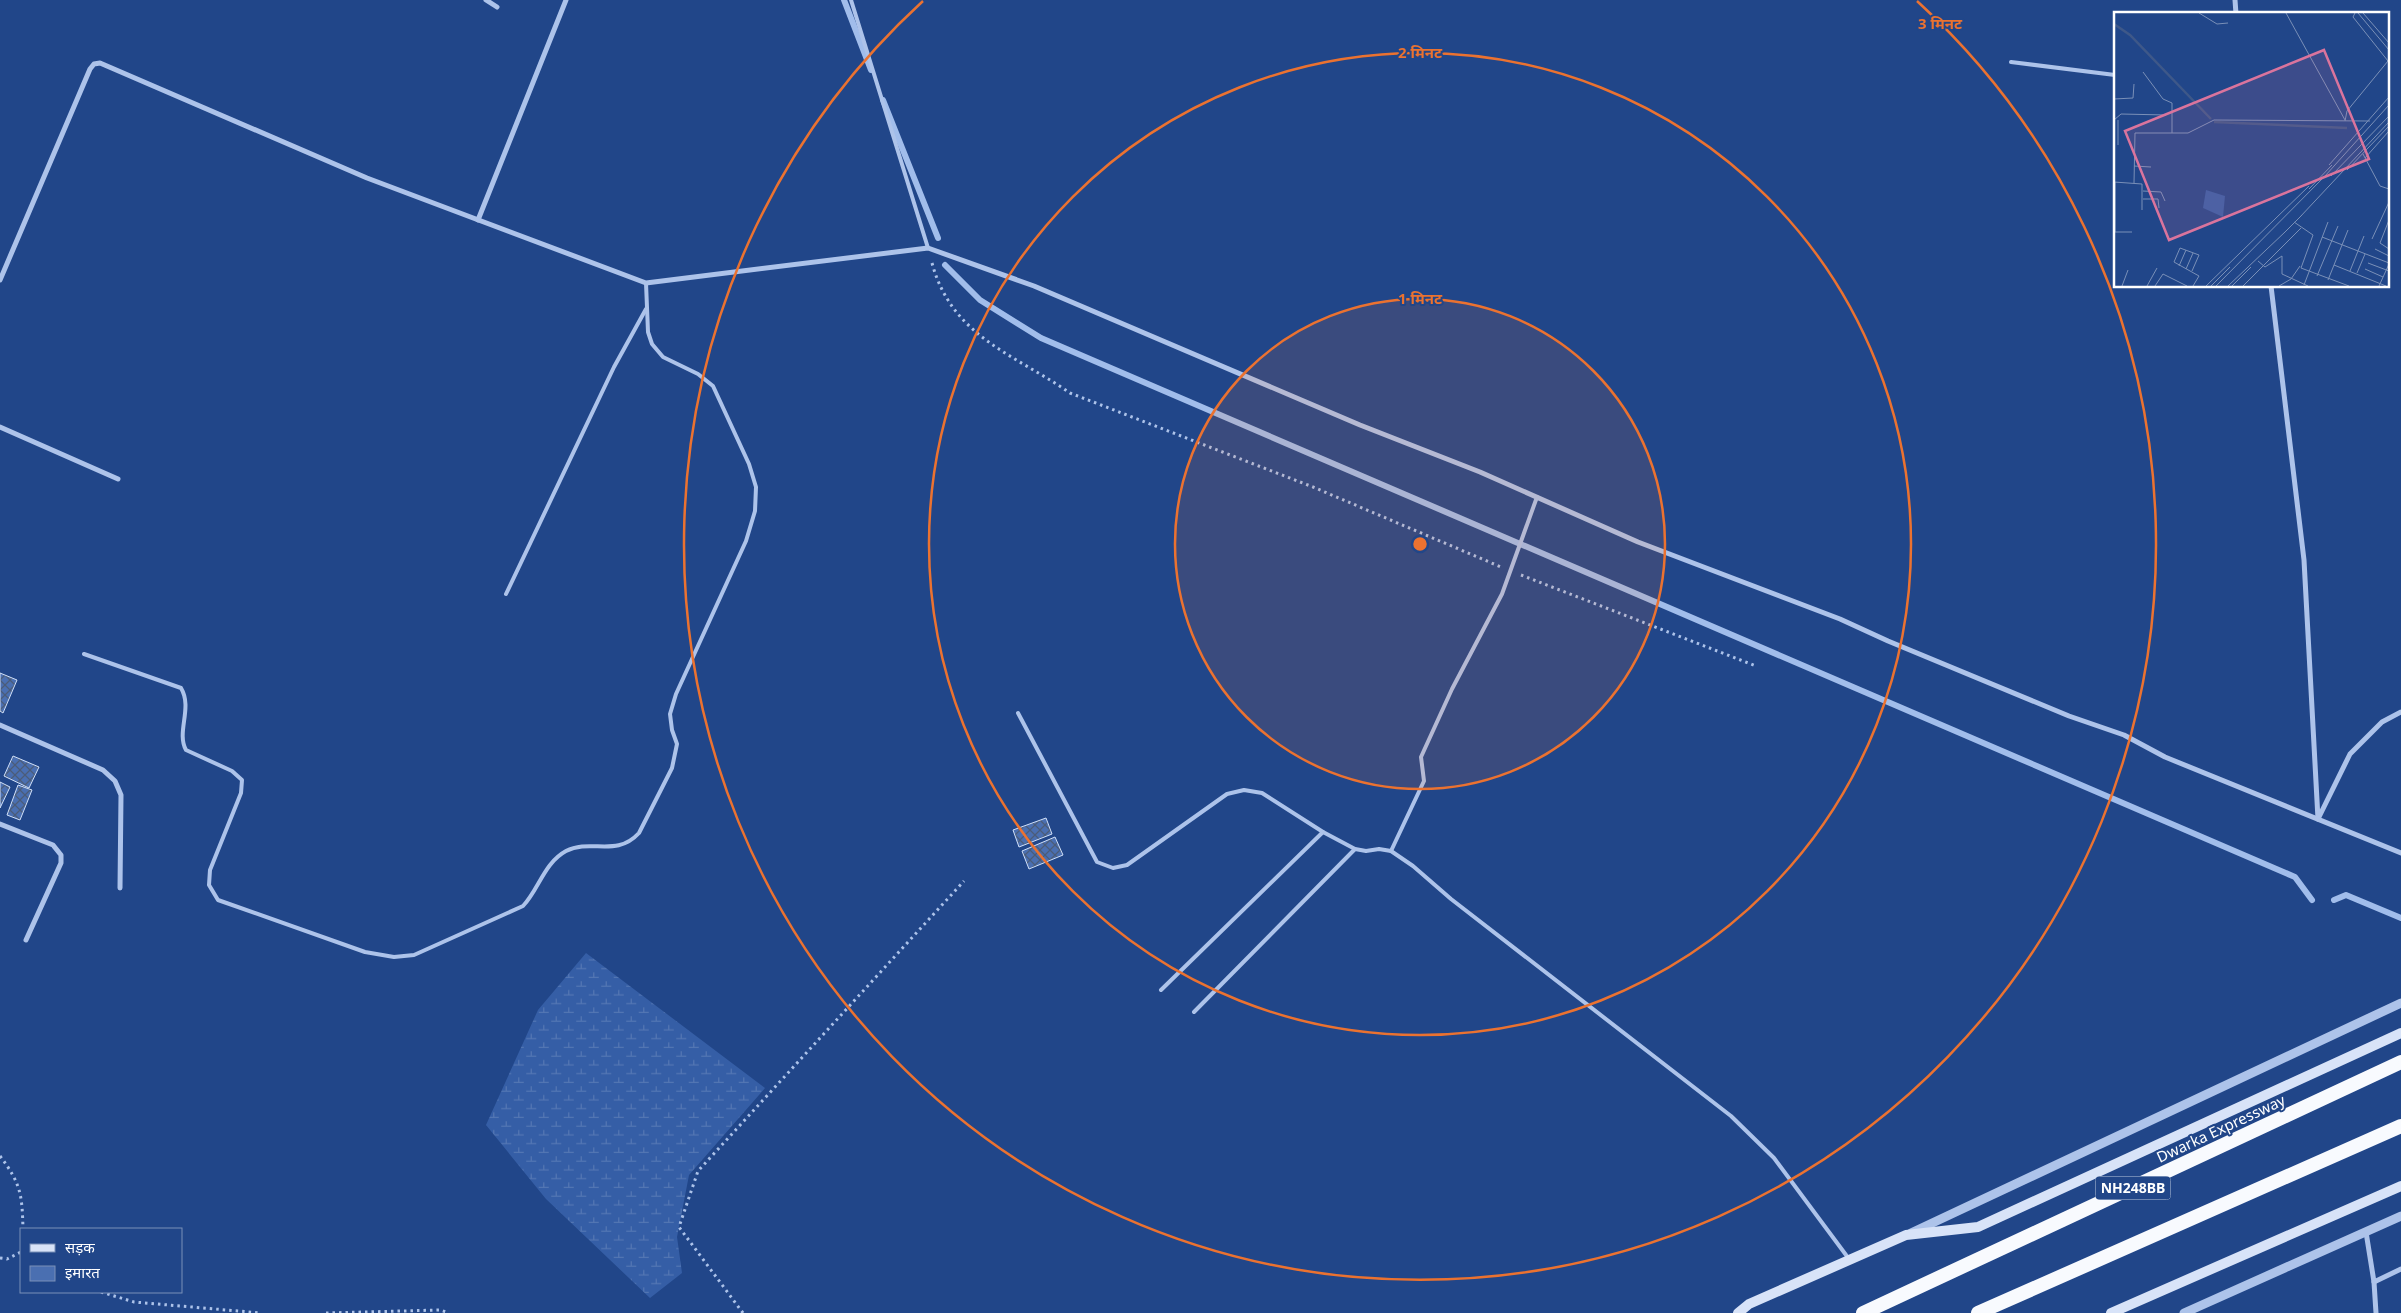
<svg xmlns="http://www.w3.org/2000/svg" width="2401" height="1313" font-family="'Noto Sans','Noto Sans Devanagari',sans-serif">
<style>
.wetland{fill:url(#wetland-marsh)}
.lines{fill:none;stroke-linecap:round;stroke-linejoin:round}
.stream{stroke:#a1bdeb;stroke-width:6}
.building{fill:url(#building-cross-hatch);stroke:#d1e0f8}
.path{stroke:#adc3ea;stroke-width:3;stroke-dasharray:2.5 4;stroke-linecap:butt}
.service{stroke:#adc3ea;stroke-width:4}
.minor{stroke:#adc3ea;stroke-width:5}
.tertiary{stroke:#adc3ea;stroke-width:9}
.secondary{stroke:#d8e3f8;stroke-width:10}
.trunk{stroke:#f8fafe;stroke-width:14}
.ring{fill:none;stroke:#eb7230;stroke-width:2.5}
.labels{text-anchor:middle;stroke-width:4;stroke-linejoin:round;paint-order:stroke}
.shield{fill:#214689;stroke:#bcc8dc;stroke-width:1}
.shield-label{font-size:14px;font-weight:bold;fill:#fff}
.street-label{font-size:15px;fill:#fff;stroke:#214689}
.inset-river{fill:none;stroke:#3e5889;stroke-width:2.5}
.inset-road{fill:none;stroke:#7a90b8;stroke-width:1}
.view{fill:#da749d;fill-opacity:0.15;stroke:#da749d;stroke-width:2.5}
.inset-edge{fill:none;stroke:#fff;stroke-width:2.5}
.centre{fill:#eb7230;stroke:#214689;stroke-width:2.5}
.ring-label{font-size:15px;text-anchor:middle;font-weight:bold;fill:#eb7230;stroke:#214689;stroke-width:4;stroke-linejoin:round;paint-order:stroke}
</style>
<defs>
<pattern id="wetland-marsh" width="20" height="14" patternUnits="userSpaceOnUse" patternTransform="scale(1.25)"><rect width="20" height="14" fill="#355ea6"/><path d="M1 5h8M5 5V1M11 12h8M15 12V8" fill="none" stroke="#5376b3"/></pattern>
<pattern id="building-cross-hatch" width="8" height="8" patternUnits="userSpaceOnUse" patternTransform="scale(1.25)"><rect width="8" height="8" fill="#4a6fb1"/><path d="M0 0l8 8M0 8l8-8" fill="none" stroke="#4b5c79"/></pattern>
</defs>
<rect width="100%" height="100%" fill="#214689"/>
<path class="wetland" d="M586,953L765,1088L689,1175L677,1237L682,1273L650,1298L546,1199L486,1125L538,1010Z"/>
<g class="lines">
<g class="stream">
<path d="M844,0L871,70"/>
<path d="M883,100L938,238"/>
<path d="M945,265L980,300L1041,338L2295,877L2312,900"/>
<path d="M2334,900L2346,895L2401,918"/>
</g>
</g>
<g class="building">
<path d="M0,673L17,680L3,713L0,711Z"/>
<path d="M13,756L39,767L29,788L4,776Z"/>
<path d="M0,782L10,787L0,808Z"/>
<path d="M18,785L32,790L20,820L7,815Z"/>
<path d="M1046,818L1052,834L1019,847L1013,830Z"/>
<path d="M1055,837L1063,855L1029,869L1022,851Z"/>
</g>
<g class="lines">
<g class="path">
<path d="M932,263C952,337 1014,354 1070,393L1313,487L1501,567"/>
<path d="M1521,575L1756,666"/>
<path d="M0,1156C21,1184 22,1194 23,1229"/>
<path d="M0,1258L7,1259L21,1252"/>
<path d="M101,1292L134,1302L261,1313"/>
<path d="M326,1313L440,1310L449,1313"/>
<path d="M743,1313L679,1227L698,1171L964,881"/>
</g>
<g class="service">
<path d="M851,0L928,248"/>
<path d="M2011,62L2115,75"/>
<path d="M506,594L614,367L646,309"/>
<path d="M84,654L181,688C193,708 176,732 186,750L232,771L242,780L241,793L210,870L209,885L218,900L365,952L394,957L414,955L523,906C539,889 544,863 566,851C591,838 616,858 639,833L672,768L677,744L672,730L670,714L676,694L746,541L755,511L756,487L749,464L713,386L698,374L663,357L652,344L648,332L646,283"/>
<path d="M1018,713L1097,862L1113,868L1127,865L1227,794L1244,790L1262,793L1323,832L1355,849L1366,851L1379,849L1391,851L1413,866L1451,899L1731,1116L1774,1158L1849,1259"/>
<path d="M1391,851L1424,781L1421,757L1452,689L1502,594L1537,497"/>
<path d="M1161,990L1323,832"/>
<path d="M1194,1012L1355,849"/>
</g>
<g class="minor">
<path d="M486,0L497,7"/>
<path d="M2235,0L2236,14"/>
<path d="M478,220L566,0"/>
<path d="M0,280L90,69L94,64L100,63L367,178L646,283L928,248L1034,286L1360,425L1480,472L1638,542L1840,619L1888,641L2069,716L2124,735L2165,757L2401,853"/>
<path d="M2271,286L2304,560L2318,819"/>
<path d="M0,427L118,479"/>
<path d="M0,725L103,770L115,781L121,795L120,888"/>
<path d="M2318,819L2350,754L2382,722L2401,712"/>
<path d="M0,824L53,845L61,855V863L26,940"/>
<path d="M2366,1232L2374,1282L2376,1313"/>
<path d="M2374,1282L2401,1269"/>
</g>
<g class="tertiary">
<path d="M1911,1233L2401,1003"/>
<path d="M2184,1313L2401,1216"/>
</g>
<g class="secondary">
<path d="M1738,1313L1749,1304L1906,1235L1978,1227L2401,1033"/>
<path d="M2111,1313L2401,1186"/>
</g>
<g class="trunk">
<path d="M1863,1313L2401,1062"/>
<path d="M1978,1313L2401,1126"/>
</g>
</g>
<circle cx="1420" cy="544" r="245" fill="#eb7230" fill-opacity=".12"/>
<g class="ring">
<circle cx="1420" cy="544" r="245"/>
<circle cx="1420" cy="544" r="491"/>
<path d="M1917 1A736 736 0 1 1 923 1"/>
</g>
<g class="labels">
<rect class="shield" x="2095.5" y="1176.5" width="75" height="23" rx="4"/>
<g class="shield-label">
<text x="2133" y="1193">NH248BB</text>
</g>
<g class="street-label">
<text transform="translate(2221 1129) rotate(-25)" y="5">Dwarka Expressway</text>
</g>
</g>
<g transform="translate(2114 12)">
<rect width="275" height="275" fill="#214689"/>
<path d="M92,178L111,184L109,205L89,196Z" fill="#355ea6"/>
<path class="inset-river" d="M0,12L16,23L97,107M100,110L233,116"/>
<path class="inset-road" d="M85,1L103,12L114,11M172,1L231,108M244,1L275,38M249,1L275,31M29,60L49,87L58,91V121M0,87L19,86L20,72M0,108L7,102L52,103M4,108V133M231,109L233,99L274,49L239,5L241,1M249,142L266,174L275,177M251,146L275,119M215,153L275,85M20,154L37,155M233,158L275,114M217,164L275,104M0,170L28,172V198M1,170V220H18M20,171L21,121H74L100,108L256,109M195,177L218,153M29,179L47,180L51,189M29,187H44L45,196M186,205L275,110M275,208L266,231L275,237M180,210L199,223L187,256L235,274M170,221L188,203M208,225L275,251M258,227L275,190M261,237L275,244M144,249L151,255L168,244V262L194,274M254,251L275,259M220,253L272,274M65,254L72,238M72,257L79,241M251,257L269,265M78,259L85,243L66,236L60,250L85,264L79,274M236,259L250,224M243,261L251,242M203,264L224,214M214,268L234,218M190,273L214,210M8,274L14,258M33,274L43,256M41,274L49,262L73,274M92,274L195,174M97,274L116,255M102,274L211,164L275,93M114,274L171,220M118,274L137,255M129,274L187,216M165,274L177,267L186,254M265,274L275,252"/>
<path class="view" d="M210,38L255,147L55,228L11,119Z"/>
<rect width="275" height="275" class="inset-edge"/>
</g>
<circle cx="1420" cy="544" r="8" class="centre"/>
<g class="ring-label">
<text x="1940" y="29">3 मिनट</text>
<text x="1420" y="58">2 मिनट</text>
<text x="1420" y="304">1 मिनट</text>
</g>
<rect x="20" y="1228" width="162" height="65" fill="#214689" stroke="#7a90b8"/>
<rect x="30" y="1244" width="25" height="8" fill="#d8e3f8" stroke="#7a90b8"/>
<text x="65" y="1253" font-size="15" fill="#ffffff">सड़क</text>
<rect x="30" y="1266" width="25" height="15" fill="#4a6fb1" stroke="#7a90b8"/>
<text x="65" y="1278" font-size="15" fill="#ffffff">इमारत</text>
</svg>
